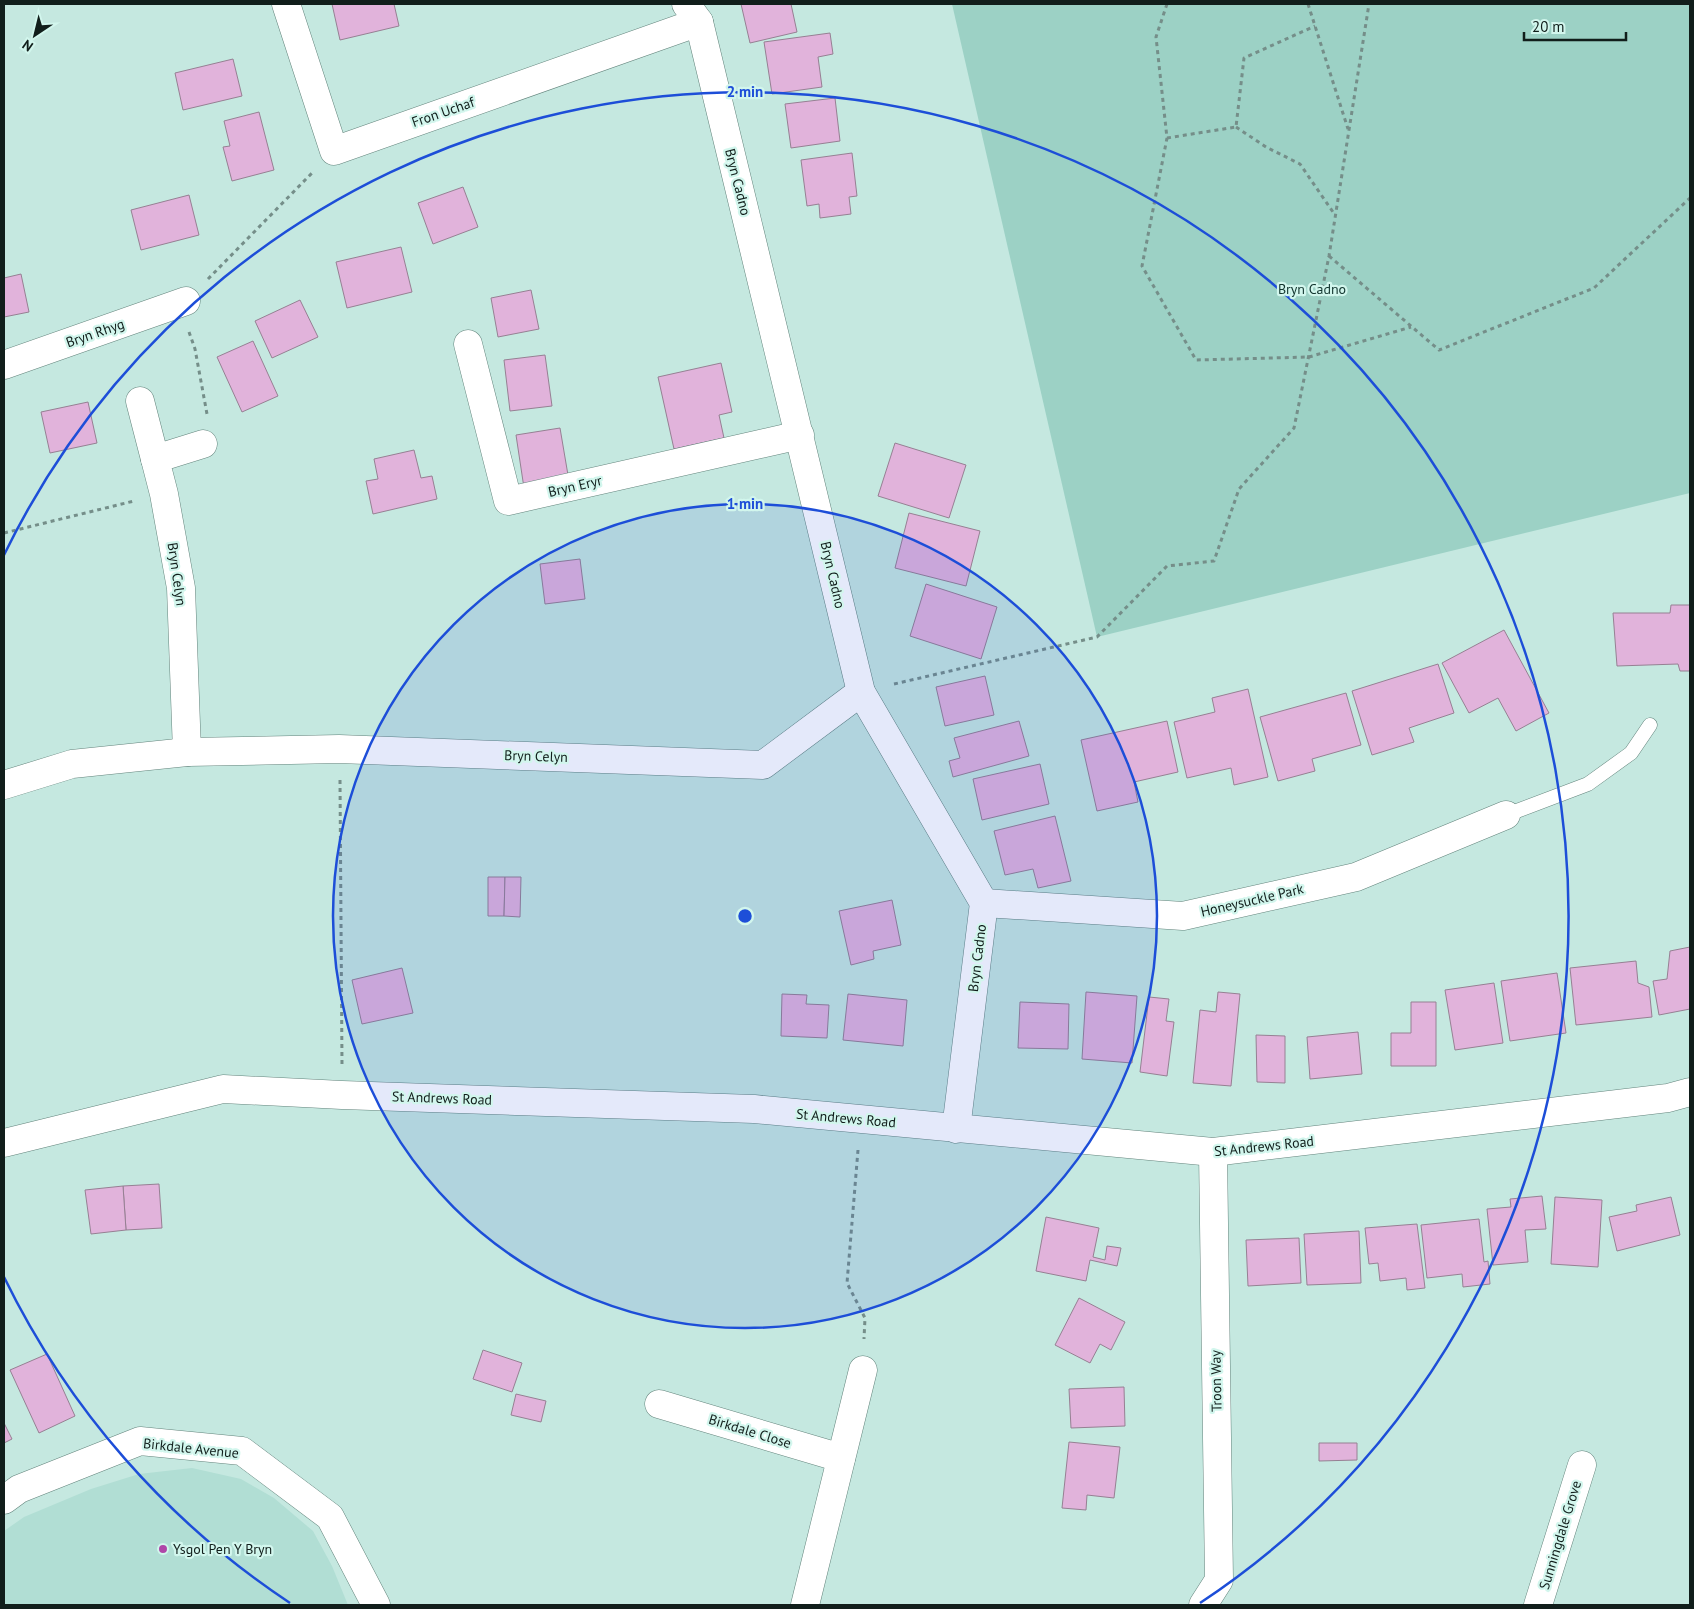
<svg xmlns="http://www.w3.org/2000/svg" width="1694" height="1609" font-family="'PT Sans',sans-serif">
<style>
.built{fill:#b1ded4}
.green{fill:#9cd1c5}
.building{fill:#e1b3db;stroke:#968093}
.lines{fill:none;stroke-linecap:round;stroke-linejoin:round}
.lane-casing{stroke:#63847c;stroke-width:15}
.street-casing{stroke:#63847c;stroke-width:29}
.path{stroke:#758e89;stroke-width:3;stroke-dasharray:4 4;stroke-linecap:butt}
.lane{stroke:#fff;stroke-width:14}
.street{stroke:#fff;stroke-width:28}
.ring{fill:none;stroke:#1d4ed8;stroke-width:2.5}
.poi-dot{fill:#af46a8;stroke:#d2f6ed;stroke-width:2}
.labels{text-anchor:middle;stroke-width:4.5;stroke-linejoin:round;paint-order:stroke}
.street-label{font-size:14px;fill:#111e1b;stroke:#d2f6ed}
.park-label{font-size:14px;fill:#12352f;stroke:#d2f6ed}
.poi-label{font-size:14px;fill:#111e1b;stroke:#d2f6ed;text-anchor:start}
.centre{fill:#1d4ed8;stroke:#d2f6ed;stroke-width:2.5}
.ring-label{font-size:15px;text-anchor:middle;font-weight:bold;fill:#1d4ed8;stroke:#d2f6ed;stroke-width:4.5;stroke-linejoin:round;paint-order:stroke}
</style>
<rect width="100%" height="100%" fill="#c5e8e0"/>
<path class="built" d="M192,1468L241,1479L274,1498L313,1531L332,1566L348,1605H4V1531L24,1517L91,1489L139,1474Z"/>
<path class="green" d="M952,4H1690V493L1097,637Z"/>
<g class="building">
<path d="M332,4H394L399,26L340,40Z"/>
<path d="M741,4H791L797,32L750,43Z"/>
<path d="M830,33L833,54L818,57L822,87L772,94L764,42Z"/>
<path d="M233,59L242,96L183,110L175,73Z"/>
<path d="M835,98L840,141L791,148L785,104Z"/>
<path d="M259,112L274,170L232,181L223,147L230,146L224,121Z"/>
<path d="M852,153L857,196L849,197L851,214L820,218L819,204L807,206L801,160Z"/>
<path d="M463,187L478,227L433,244L418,203Z"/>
<path d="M189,195L199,235L141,250L131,210Z"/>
<path d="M401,247L412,292L347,308L336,262Z"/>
<path d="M21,274L29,312L4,317V278Z"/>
<path d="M531,290L539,329L498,337L491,298Z"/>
<path d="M300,300L318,337L272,358L255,321Z"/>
<path d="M253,341L278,396L242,412L217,357Z"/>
<path d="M545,355L552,406L510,411L504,360Z"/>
<path d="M721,363L732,412L719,415L724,438L674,449L658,377Z"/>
<path d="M88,402L97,443L50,453L41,412Z"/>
<path d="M560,428L569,481L524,488L516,435Z"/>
<path d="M895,443L966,465L949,518L878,496Z"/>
<path d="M414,450L421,478L432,476L437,499L373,514L366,481L378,479L374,459Z"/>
<path d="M909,513L980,531L966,586L895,568Z"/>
<path d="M580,559L585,599L545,604L540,564Z"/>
<path d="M926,584L997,607L981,659L910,636Z"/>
<path d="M1671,605H1690V671H1680L1678,664L1617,666L1613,613H1670Z"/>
<path d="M1504,630L1549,713L1516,731L1498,698L1469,713L1442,663Z"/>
<path d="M1438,664L1454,713L1409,728L1414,742L1372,755L1352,691Z"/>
<path d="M985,676L994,715L945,726L936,687Z"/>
<path d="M1248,689L1268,777L1234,785L1231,768L1187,778L1174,722L1215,712L1212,698Z"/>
<path d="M1346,693L1361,745L1312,759L1315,771L1278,781L1260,717Z"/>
<path d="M1019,721L1029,756L953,777L949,761L960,758L954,738Z"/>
<path d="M1167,721L1178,772L1134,782L1138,802L1097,811L1081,740Z"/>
<path d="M1040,764L1049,804L982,820L973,779Z"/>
<path d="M1055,816L1071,881L1038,888L1033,869L1005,875L994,831Z"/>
<path d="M488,877H505L504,916H488Z"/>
<path d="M505,877H521L520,917L504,916Z"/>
<path d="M892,900L901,945L873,951L874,959L851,965L839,911Z"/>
<path d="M1690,947V1009L1659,1015L1653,981L1667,979L1670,951Z"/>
<path d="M1636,961L1638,983L1649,987L1652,1017L1576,1025L1570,968Z"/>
<path d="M402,968L413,1013L362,1024L352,980Z"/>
<path d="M1557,973L1566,1033L1510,1041L1501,981Z"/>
<path d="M1494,983L1503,1043L1455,1050L1445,990Z"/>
<path d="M1086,992L1137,996L1132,1063L1082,1059Z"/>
<path d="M1218,992L1240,994L1231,1086L1193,1083L1200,1010L1216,1012Z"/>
<path d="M782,994L807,995L806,1004L829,1005L827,1038L781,1036Z"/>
<path d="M848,994L907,1000L903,1046L843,1040Z"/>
<path d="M1149,997L1169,999L1166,1021L1174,1022L1167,1076L1140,1072Z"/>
<path d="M1020,1002L1069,1004L1068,1049L1018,1048Z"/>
<path d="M1411,1002H1436V1066H1391V1033H1411Z"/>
<path d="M1358,1032L1362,1074L1310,1079L1307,1037Z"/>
<path d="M1256,1035L1285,1036V1083L1257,1082Z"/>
<path d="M159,1184L162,1228L126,1230L123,1186Z"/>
<path d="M123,1186L126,1230L91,1234L85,1190Z"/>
<path d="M1542,1196L1546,1229L1525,1230L1528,1262L1493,1265L1487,1209L1511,1207L1510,1199Z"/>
<path d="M1555,1197L1602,1200L1598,1267L1551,1264Z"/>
<path d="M1671,1197L1680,1235L1617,1251L1609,1217L1637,1211L1636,1205Z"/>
<path d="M1046,1217L1099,1228L1093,1257L1105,1260L1107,1246L1121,1248L1117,1266L1090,1260L1086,1281L1036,1271Z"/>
<path d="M1479,1219L1484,1262L1488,1261L1490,1284L1463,1287L1462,1274L1427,1278L1421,1225Z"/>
<path d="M1417,1224L1425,1288L1407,1290L1406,1278L1380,1281L1378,1263L1369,1264L1365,1228Z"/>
<path d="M1359,1231L1361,1283L1307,1285L1304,1234Z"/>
<path d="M1299,1238L1301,1283L1248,1286L1246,1240Z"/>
<path d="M1079,1298L1125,1322L1111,1350L1100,1344L1090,1363L1055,1345Z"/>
<path d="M483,1350L522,1363L512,1392L473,1379Z"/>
<path d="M47,1354L75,1416L39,1433L10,1370Z"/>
<path d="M1124,1387L1125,1426L1071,1428L1069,1389Z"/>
<path d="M516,1394L546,1401L541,1422L511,1415Z"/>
<path d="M4,1423L12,1439L4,1443Z"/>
<path d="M1069,1442L1120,1447L1114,1498L1087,1495L1086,1510L1062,1508Z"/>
<path d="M1319,1443H1357V1460L1319,1461Z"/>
</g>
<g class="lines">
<g class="lane-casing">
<path id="lane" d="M1506,815L1588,784L1631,753L1650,725"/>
</g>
<g class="street-casing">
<g id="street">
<path d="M286,4L334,151L699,22"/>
<path d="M686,4L699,22L861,692L984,903L956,1129"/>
<path d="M468,344L508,501L800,435"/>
<path d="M4,365L186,301"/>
<path d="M140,401L155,459"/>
<path d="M187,752L181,588L164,494L155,459L203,444"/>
<path d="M4,785L72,764L187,752L339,749L763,765L861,692"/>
<path d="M984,903L1183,916L1356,877L1506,815"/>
<path d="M4,1143L223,1089L342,1095L754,1109L1213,1152L1668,1098L1690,1092"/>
<path d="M659,1404L841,1458"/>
<path d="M4,1500L19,1489L140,1441L242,1451L330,1517L376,1605"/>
<path d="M805,1605L863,1370"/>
<path d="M1203,1605L1219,1580L1213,1152"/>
<path d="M1538,1605L1582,1465"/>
</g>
</g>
<g class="path">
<path d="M1167,4L1156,37L1167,138L1142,266L1196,360L1309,357L1411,327"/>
<path d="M1308,4L1348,129"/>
<path d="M1236,127L1266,147L1300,164L1335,215"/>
<path d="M1167,138L1236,127L1244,58L1315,26"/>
<path d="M1329,256L1439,350L1594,288L1690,198"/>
<path d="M208,279L312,173"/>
<path d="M189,332L195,349L207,414"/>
<path d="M4,533L134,501"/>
<path d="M894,684L1097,637L1167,566L1214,561L1239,489L1294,428L1329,256L1369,4"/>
<path d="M340,780L342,1064"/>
<path d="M858,1150L847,1283L865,1318L864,1339"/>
</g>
<use href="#lane" class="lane"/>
<use href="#street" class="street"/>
</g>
<circle cx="745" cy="916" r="412" fill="#1d4ed8" fill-opacity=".12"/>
<g class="ring">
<circle cx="745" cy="916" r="412"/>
<path d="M290 1603A824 824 0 0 1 4 1277M4 555A824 824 0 1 1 1200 1603"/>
</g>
<circle class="poi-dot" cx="163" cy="1549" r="5"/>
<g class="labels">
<g class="street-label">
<text transform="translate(443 112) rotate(-19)" y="5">Fron Uchaf</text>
<text transform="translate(738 182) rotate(76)" y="5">Bryn Cadno</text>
<text transform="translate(95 333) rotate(-19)" y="5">Bryn Rhyg</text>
<text transform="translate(575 486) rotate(-13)" y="5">Bryn Eryr</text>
<text transform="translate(177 574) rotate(82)" y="5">Bryn Celyn</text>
<text transform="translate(833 575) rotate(77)" y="5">Bryn Cadno</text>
<text transform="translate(536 756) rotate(2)" y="5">Bryn Celyn</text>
<text transform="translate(1252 900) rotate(-13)" y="5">Honeysuckle Park</text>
<text transform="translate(977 958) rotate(-83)" y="5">Bryn Cadno</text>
<text transform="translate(442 1098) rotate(2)" y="5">St Andrews Road</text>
<text transform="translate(846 1118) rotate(5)" y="5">St Andrews Road</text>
<text transform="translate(1264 1146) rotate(-6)" y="5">St Andrews Road</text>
<text transform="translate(1216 1381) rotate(-91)" y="5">Troon Way</text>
<text transform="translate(750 1431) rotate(17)" y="5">Birkdale Close</text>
<text transform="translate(191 1448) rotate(6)" y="5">Birkdale Avenue</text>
<text transform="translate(1560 1535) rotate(-73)" y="5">Sunningdale Grove</text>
</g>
<g class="park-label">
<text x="1312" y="294">Bryn Cadno</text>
</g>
<g class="poi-label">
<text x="173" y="1554">Ysgol Pen Y Bryn</text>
</g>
</g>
<circle cx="745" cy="916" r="8" class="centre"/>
<g class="ring-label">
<text x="745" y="97">2 min</text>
<text x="745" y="509">1 min</text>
</g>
<rect width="1694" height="1609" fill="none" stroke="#111e1b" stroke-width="10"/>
<g transform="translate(35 35) rotate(215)" stroke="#d2f6ed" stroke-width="4" paint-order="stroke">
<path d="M0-4L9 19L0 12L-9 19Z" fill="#111e1b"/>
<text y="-8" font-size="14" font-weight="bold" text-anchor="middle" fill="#111e1b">N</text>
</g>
<path d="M1524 32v8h102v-8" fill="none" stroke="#111e1b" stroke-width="2.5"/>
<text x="1532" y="32" font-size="15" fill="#111e1b" stroke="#d2f6ed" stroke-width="4" paint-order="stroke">20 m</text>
</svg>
